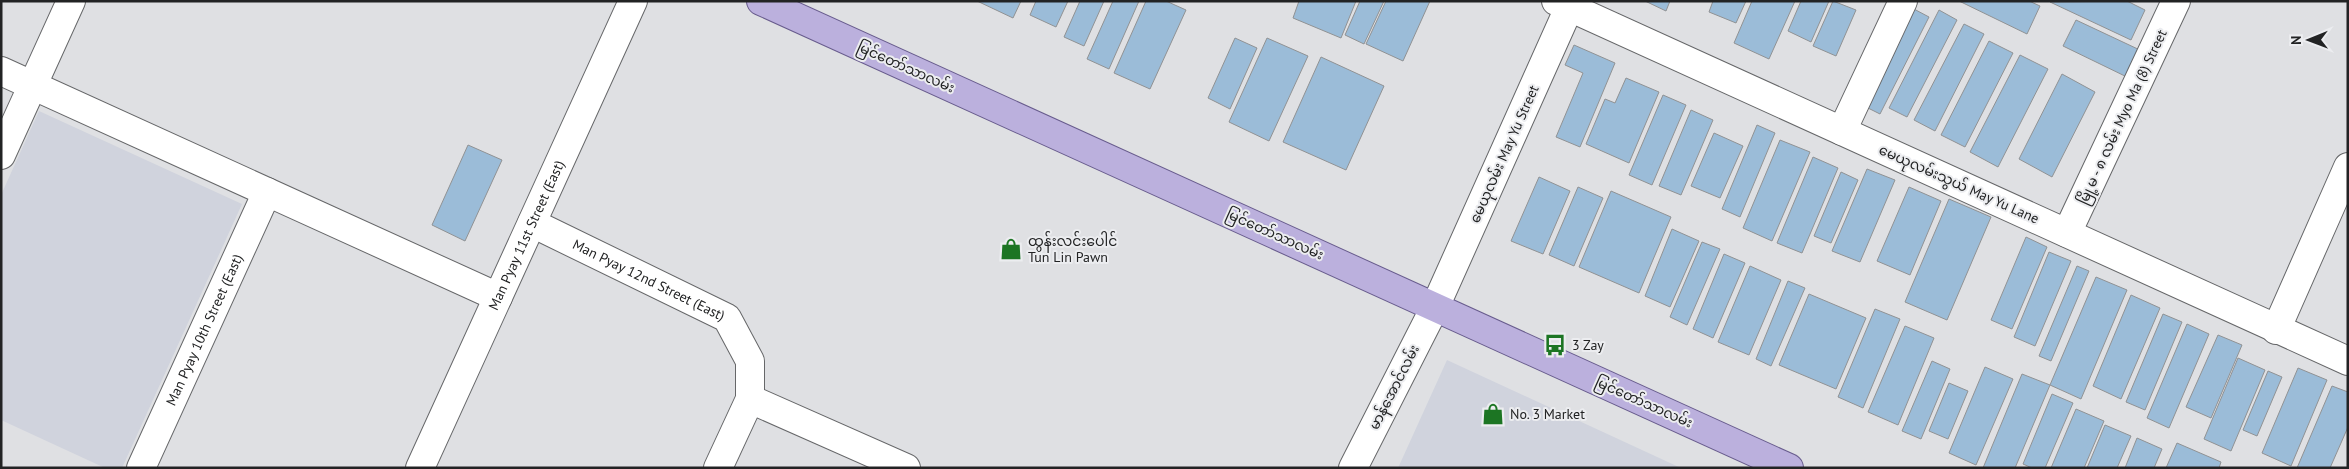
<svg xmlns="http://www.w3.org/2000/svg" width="2349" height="469" font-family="'PT Sans','Noto Sans Myanmar',sans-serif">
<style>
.built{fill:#d0d3dd}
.building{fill:#9bbcd8;stroke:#909294}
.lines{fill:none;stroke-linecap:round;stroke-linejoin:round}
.minor-casing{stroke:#666769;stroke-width:30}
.major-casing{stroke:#685c8d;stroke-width:30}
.minor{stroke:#fff;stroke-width:28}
.major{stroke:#bbb0dd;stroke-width:28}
.labels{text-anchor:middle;stroke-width:4;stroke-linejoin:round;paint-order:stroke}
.street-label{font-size:14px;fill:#222324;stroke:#ecedf0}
.poi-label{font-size:14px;fill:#222324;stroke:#ecedf0;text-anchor:start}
</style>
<rect width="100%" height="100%" fill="#dfe0e3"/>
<g class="built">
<path d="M39,111L242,204L122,468H105L1,420V195Z"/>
<path d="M1447,360L1681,468H1398Z"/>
</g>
<g class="building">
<path d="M977,1H1021L1013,18Z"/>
<path d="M1036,1H1068L1056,27L1030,15Z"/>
<path d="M1080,1H1104L1084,46L1064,37Z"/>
<path d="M1113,1H1139L1109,69L1087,59Z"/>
<path d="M1146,1H1166L1186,10L1150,89L1114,73Z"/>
<path d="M1299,1H1356L1341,38L1293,18Z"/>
<path d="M1360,1H1384L1364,44L1345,35Z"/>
<path d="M1386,1H1430L1403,61L1366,44Z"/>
<path d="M1645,1H1670L1666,11Z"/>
<path d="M1713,1H1746L1736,23L1709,12Z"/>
<path d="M1752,1H1795L1769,59L1734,43Z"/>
<path d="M1801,1H1829L1811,42L1788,31Z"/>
<path d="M1833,1L1856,10L1836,56L1813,46Z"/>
<path d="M1959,1H2029L2040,6L2027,34Z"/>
<path d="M2127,1L2145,10L2131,40L2050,2Z"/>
<path d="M1912,8L1929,17L1880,114L1862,105Z"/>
<path d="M1939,10L1957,20L1907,117L1889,108Z"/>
<path d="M2076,20L2142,51L2129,78L2063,46Z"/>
<path d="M1964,24L1984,34L1935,131L1914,120Z"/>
<path d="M1235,38L1257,48L1230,109L1208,98Z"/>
<path d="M1267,38L1308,56L1269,141L1229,122Z"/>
<path d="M1989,41L2013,53L1965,147L1941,135Z"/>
<path d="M1574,45L1615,63L1580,147L1556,137L1583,73L1565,65Z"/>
<path d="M2020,55L2048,69L1998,167L1970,152Z"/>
<path d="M1321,57L1384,86L1346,170L1283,142Z"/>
<path d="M2062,74L2095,92L2052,177L2019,159Z"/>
<path d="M1626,78L1659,92L1629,163L1586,144L1605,99L1615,103Z"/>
<path d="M1663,95L1686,105L1652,185L1629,175Z"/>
<path d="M1691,110L1713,120L1681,195L1659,186Z"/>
<path d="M1757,125L1775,133L1740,217L1722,209Z"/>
<path d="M1714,133L1743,146L1720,198L1691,186Z"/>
<path d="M1780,140L1810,152L1772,241L1743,228Z"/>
<path d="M468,145L502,160L465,241L432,225Z"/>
<path d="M1813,157L1838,168L1802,253L1777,243Z"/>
<path d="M1867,169L1895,180L1860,262L1832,251Z"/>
<path d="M1841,172L1858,180L1831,243L1814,236Z"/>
<path d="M1539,177L1570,191L1543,254L1511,241Z"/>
<path d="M1578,187L1603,198L1574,266L1549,255Z"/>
<path d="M1909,187L1941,201L1910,275L1877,261Z"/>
<path d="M1611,191L1671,217L1639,293L1579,267Z"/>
<path d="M1949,199L1991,217L1947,320L1905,302Z"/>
<path d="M1672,229L1699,241L1670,307L1645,296Z"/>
<path d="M2026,237L2047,247L2012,329L1991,320Z"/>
<path d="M1702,242L1720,249L1687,325L1670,317Z"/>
<path d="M2049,252L2071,261L2035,346L2014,337Z"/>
<path d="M1724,254L1745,263L1713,338L1693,329Z"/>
<path d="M1750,266L1781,280L1749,355L1718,342Z"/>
<path d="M2077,266L2089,271L2051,361L2039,356Z"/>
<path d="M2096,277L2127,290L2081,399L2050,385Z"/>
<path d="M1788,281L1805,288L1771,366L1756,359Z"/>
<path d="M1809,294L1866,318L1836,389L1779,365Z"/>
<path d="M2131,295L2160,308L2121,399L2093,386Z"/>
<path d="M1875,309L1900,319L1863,408L1838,397Z"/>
<path d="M2163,314L2182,322L2145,410L2126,402Z"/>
<path d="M2187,324L2209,334L2169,428L2147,418Z"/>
<path d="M1905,326L1934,338L1898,425L1868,412Z"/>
<path d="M2218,335L2242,345L2211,418L2186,407Z"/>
<path d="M2238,358L2265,370L2231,451L2204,439Z"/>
<path d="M1932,361L1950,369L1921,439L1902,431Z"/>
<path d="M1985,367L2013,379L1976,465L1949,453Z"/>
<path d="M2298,368L2327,380L2291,466L2262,453Z"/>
<path d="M2268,371L2282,377L2257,436L2243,430Z"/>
<path d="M2022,374L2050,385L2015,468H1983Z"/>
<path d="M1949,383L1968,391L1948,439L1929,431Z"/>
<path d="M2332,386L2348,392V427L2330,468H2297Z"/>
<path d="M2052,394L2073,403L2045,468H2032L2023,464Z"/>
<path d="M2076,409L2104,421L2084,468H2051Z"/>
<path d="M2105,425L2131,436L2117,468H2087Z"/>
<path d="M2137,438L2162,449L2154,468H2125Z"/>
<path d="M2177,443L2221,462L2219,468H2166Z"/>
</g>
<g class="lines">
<g class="minor-casing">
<g id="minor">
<path d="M1556,1L2348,361"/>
<path d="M1,71L498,297"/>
<path d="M1842,131L1903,1"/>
<path d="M1,155L71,1"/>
<path id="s1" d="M532,223L727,318L750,361V399L718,468"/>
<path d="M2067,233L2176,1"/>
<path d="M2276,330L2348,167"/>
<path d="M750,399L906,468"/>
<path id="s2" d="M141,468L267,192"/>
<path id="s3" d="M420,468L633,1"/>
<path d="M1353,468L1435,307L1572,1"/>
</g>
</g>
<g class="major-casing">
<path id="major" d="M761,1L1789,468"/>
</g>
<use href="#minor" class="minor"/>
<use href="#major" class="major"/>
</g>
<defs>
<g id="shop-bare" transform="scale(1.725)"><path d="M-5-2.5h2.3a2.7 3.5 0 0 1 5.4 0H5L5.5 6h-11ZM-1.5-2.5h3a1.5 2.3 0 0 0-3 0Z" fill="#1c7523" stroke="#ecedf0" stroke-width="2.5" paint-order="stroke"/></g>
<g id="bus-bare" transform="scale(1.725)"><path d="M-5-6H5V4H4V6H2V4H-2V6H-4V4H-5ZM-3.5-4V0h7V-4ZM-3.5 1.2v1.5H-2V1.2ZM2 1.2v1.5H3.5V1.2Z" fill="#1c7523" stroke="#ecedf0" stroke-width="2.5" paint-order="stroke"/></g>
</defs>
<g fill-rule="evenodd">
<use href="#shop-bare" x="1011" y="249"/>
<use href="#bus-bare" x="1555" y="345"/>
<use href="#shop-bare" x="1493" y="414"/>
</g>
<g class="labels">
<g class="street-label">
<text transform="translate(906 67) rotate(24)" y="5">မြင်တော်သာလမ်း</text>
<text transform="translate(2122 117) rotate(-65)" y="5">မြို့မ - ၈ လမ်း Myo Ma (8) Street</text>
<text transform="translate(1504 154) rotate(-66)" y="5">မေယုလမ်း May Yu Street</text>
<text transform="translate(1959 184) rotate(24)" y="5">မေယုလမ်းသွယ် May Yu Lane</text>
<text dy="5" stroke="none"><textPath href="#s3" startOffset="256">Man Pyay 11st Street (East)</textPath></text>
<text transform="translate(1275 234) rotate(24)" y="5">မြင်တော်သာလမ်း</text>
<text dy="5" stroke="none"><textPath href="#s1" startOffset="130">Man Pyay 12nd Street (East)</textPath></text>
<text dy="5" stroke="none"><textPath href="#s2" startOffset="152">Man Pyay 10th Street (East)</textPath></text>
<text transform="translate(1394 387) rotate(-63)" y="5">မာန်အောင်လမ်း</text>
<text transform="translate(1644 402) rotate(24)" y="5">မြင်တော်သာလမ်း</text>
</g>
<g class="poi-label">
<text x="1028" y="246">ထွန်းလင်းပေါင်<tspan x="1028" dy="16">Tun Lin Pawn</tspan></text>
<text x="1572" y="350">3 Zay</text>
<text x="1510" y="419">No. 3 Market</text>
</g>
</g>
<rect width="2349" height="469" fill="none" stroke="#222324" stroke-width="5"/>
<g transform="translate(2309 40) rotate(269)" stroke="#ecedf0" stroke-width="4" paint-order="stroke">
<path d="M0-4L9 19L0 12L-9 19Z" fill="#222324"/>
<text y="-8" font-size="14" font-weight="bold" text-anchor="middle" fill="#222324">N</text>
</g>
</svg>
